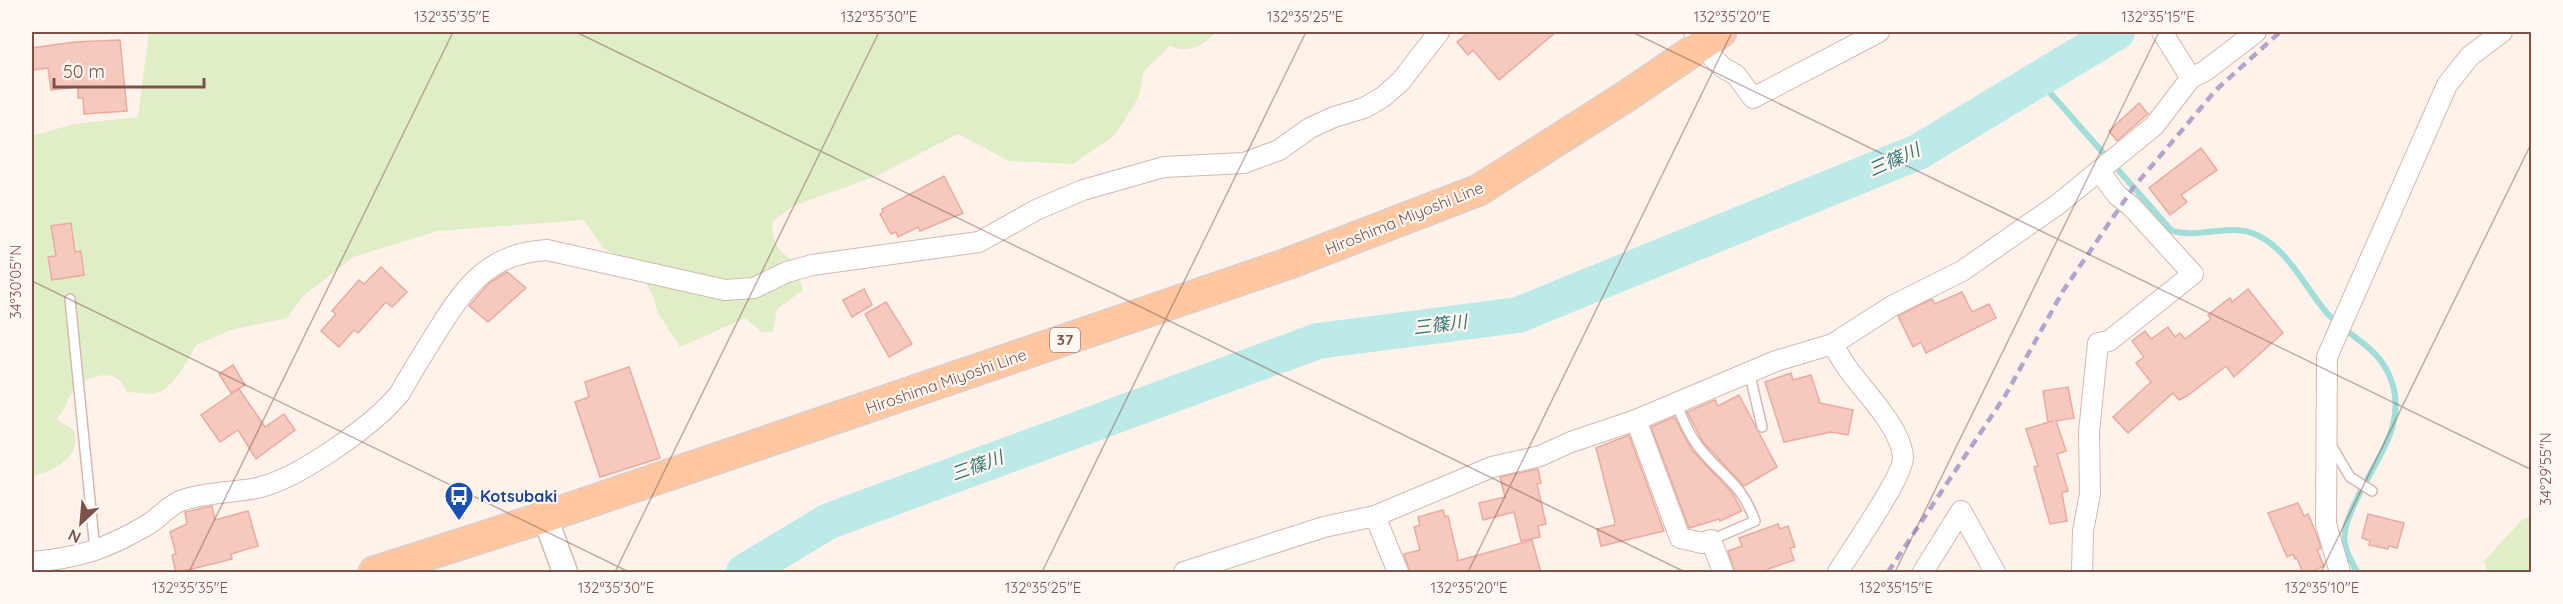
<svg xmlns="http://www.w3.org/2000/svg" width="2563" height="604" font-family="Quicksand,'Noto Sans JP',sans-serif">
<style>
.green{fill:#dfeec6}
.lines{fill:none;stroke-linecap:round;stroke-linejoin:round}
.stream{stroke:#a1ddd9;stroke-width:6}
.river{stroke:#bceae7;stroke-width:36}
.building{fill:#f6c9bf;stroke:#eaaa9e;stroke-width:1.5}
.service-casing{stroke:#d4b8b0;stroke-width:12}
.minor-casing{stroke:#d4b8b0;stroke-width:22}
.tertiary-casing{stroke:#d4b8b0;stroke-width:27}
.primary-casing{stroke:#dacecc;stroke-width:33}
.service{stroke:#fff;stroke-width:9}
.minor{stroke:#fff;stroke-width:20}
.tertiary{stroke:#fff;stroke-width:24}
.primary{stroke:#ffc7a0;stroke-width:30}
.rail{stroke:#b1a5cb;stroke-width:4.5;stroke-dasharray:9 6;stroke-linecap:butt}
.ticks{fill:none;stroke:#7c514a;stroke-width:1.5;stroke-opacity:0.45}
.labels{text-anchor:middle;stroke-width:4.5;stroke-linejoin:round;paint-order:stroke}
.shield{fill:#fff7f2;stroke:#a3837c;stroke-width:1.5}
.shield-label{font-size:15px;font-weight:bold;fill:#7c514a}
.street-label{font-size:16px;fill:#7c514a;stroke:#fff7f2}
.transit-label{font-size:16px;font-weight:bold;fill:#164399;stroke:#fff7f2;text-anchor:start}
.water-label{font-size:18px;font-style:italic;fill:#387a77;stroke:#fff7f2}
.neatline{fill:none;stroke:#7c514a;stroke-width:2}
.ticks-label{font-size:15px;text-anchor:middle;fill:#7c514a}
</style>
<rect width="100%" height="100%" fill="#fef2ea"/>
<g class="green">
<path d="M149,32H1216C1202,46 1190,54 1170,46L1144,71L1138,98L1115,135L1073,164L1009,161L958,134L876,176L793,206L773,221C771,241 777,251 794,261L803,290L777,309L773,332H762L745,318L680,347L657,311L653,296L635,264L604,249L584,220L438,231L353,257L302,297L287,318L231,330L196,345C189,359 176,383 161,391C151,396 137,392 127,392C124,388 122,382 119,380C103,368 78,381 70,396C65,405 64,412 56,419L74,430C81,459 55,469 32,477V136L74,124L138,117Z"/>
<path d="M2531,516V572H2487L2484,561L2522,520Z"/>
</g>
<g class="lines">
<path class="stream" d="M2038,79L2172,231C2201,239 2230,222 2257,235C2289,250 2305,288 2327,313C2347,336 2378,346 2390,377C2411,428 2368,467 2351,512C2347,521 2343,534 2345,543C2346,553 2353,564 2357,572"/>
<path class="river" d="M744,572L829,521L1318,341L1518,315L1918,152L2117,32"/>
</g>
<g class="building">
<path d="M1469,32H1556L1499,80L1473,50L1468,55L1457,42Z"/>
<path d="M120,40L127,111L84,114L83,98H78V87L51,90L48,68L34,70L32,48L75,42Z"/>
<path d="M2139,103L2148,114L2117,141L2109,131Z"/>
<path d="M2201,148L2217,170L2181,195L2187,202L2170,215L2149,188Z"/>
<path d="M944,176L963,213L920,231L918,227L898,237L896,232L891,234L880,214L883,212L882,209Z"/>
<path d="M71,223L75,252L81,251L84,275L52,280L48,257L56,256L51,226Z"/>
<path d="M381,267L407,292L392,307L386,302L358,333L354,330L339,347L321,331L336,314L332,311L359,280L364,284Z"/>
<path d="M507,272L526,288L488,322L469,306L489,283Z"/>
<path d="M864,289L872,305L852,317L843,300Z"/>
<path d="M2248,289L2283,333L2234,377L2226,366L2187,396L2179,400L2173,393L2128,433L2113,417L2151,382L2136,363L2144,357L2132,341L2145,331L2151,339L2168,327L2175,337L2180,333L2185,339L2211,319L2208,315L2230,298L2232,302Z"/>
<path d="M1962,292L1972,312L1989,304L1996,318L1926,353L1921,342L1913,347L1898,316L1932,299L1935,304Z"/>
<path d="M886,302L912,344L889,357L865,314Z"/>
<path d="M233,365L245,385L231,393L219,374Z"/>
<path d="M629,367L660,458L600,477L575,402L589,397L585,382Z"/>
<path d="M1791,373L1793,380L1811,375L1820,403L1853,410L1848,435L1831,432L1784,442L1765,382Z"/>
<path d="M2068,387L2074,418L2056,421L2066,451L2057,454L2068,491L2062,493L2067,521L2050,524L2034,467L2038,466L2026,429L2053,421L2048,422L2043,391Z"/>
<path d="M239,389L265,427L284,414L295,430L256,459L238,430L220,442L201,415Z"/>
<path d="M1739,395L1777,467L1744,486L1703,442L1687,412L1715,400L1718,406Z"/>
<path d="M1674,417L1692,450L1733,494L1742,511L1720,521L1719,519L1689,528L1651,427Z"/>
<path d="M1629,435L1664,531L1601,546L1597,529L1614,525L1615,522L1596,448Z"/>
<path d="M1538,469L1541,483L1537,484L1546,524L1538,526L1540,537L1521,541L1514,512L1483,520L1479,503L1505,497L1500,477Z"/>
<path d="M2298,503L2304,516L2308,514L2316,533L2321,548L2317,550L2324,566L2309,573H2303L2297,558L2295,559L2293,554L2287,557L2268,513Z"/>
<path d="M212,506L215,520L248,511L258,546L231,554L232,559L176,573L172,555L176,554L170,532L187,524L185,512Z"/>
<path d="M1443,510L1445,517L1448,516L1458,558L1457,561L1532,540L1541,573H1410L1404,554L1420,550L1414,527L1420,525L1418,517Z"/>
<path d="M2368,514L2404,523L2397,548L2389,546L2388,549L2369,545L2370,541L2362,538Z"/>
<path d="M1778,524L1780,529L1788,526L1795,547L1790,548L1794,560L1768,569L1769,573H1735L1728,551L1742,546L1739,538Z"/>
</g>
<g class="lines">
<g class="service-casing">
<g id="service">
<path d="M70,299L95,550"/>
<path d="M1749,371L1762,427"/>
<path d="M1676,403C1683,420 1690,437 1702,451C1725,479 1741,483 1755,521L1711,540"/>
<path d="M2331,445L2350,477L2372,491"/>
</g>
</g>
<g class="minor-casing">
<g id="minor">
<path d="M1694,32L1701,45L1722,67L1736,75L1753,98L1879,32"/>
<path d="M2162,32L2191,78"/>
<path d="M1833,344C1846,371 1867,391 1884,415C1892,426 1902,443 1903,457C1904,476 1850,552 1838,572"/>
<path d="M1636,420L1680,538L1702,543L1711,540L1723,572"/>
<path d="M1375,516L1398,572"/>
<path d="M32,562C78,558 107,549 147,525C159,518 167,507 180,501C204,492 232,493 257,488C298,479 373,426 400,393C412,371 425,351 438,330C466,285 490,253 547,250L725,290L754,288L787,272L812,265L979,242L1036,210L1083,190L1164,167L1244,163L1279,150L1310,128L1334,117L1364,108L1383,97L1401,81L1439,32"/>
<path d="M1184,572L1324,527L1375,516L1492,467L1540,456L1571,442L1636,420L1776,361L1833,344L1892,306L1962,271L2057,205L2154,126L2191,78L2205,71L2256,32"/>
<path d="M1923,572L1961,511L1995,572"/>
<path d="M2082,572L2083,531L2090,494L2089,432L2098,343L2109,341L2193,274L2131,206L2117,195L2099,171"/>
<path d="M2340,572L2326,524L2327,357L2447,85L2470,56L2502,32"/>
</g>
</g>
<g class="tertiary-casing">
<path id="tertiary" d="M545,517L565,572"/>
</g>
<g class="primary-casing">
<path id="primary" d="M374,572L545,517L1287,264L1479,190L1628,95L1721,32"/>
</g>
<use href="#service" class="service"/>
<use href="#minor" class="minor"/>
<use href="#tertiary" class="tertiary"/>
<use href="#primary" class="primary"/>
<path class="rail" d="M1888,572L2005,396L2063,291L2133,188L2216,90L2280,32"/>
</g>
<path class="ticks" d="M576,32L1685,572M1632,32L2532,470M32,281L629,572M189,572L453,32M615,572L879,32M1042,572L1306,32M1468,572L1732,32M1895,572L2159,32M2321,572L2532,142"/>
<defs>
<g id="bus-pin" transform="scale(1.5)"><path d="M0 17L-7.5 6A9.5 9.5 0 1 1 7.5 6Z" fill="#1a4fb4" stroke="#fff7f2"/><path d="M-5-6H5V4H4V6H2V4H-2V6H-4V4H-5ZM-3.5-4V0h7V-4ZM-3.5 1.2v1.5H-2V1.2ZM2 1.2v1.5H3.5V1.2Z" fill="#fff"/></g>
</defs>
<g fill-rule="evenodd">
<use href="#bus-pin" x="459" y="496"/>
</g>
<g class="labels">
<rect class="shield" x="1050" y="328" width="30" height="24" rx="4.5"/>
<g class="shield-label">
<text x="1065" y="345">37</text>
</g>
<g class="street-label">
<text transform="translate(1404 218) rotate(-22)" y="6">Hiroshima Miyoshi Line</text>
<text transform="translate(946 381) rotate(-19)" y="6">Hiroshima Miyoshi Line</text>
</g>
<g class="transit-label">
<text x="480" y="502">Kotsubaki</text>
</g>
<g class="water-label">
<text transform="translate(1894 160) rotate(-24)" y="6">三篠川</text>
<text transform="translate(1440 325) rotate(-7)" y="6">三篠川</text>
<text transform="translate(977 466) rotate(-20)" y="6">三篠川</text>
</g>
</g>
<rect width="2563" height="604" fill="none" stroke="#fff7f2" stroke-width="66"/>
<g transform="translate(81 523) rotate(206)" stroke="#fff7f2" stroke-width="4.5" paint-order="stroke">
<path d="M0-4.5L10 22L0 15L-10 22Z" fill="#7c514a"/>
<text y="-9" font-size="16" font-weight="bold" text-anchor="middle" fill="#7c514a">N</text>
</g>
<path d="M54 78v9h150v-9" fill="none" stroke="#7c514a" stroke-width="3"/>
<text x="63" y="78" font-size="18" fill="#7c514a" stroke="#fff7f2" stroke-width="4.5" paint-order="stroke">50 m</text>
<rect x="33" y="33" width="2497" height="538" class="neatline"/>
<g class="ticks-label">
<text x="452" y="22">132°35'35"E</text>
<text x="879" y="22">132°35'30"E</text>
<text x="1305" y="22">132°35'25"E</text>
<text x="1732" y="22">132°35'20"E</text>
<text x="2158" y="22">132°35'15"E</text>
<text transform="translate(16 282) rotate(-90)" y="5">34°30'05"N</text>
<text transform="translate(2546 469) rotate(-90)" y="5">34°29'55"N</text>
<text x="190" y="593">132°35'35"E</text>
<text x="616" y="593">132°35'30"E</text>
<text x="1043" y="593">132°35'25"E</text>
<text x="1469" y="593">132°35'20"E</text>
<text x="1896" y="593">132°35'15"E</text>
<text x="2322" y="593">132°35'10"E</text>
</g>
</svg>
